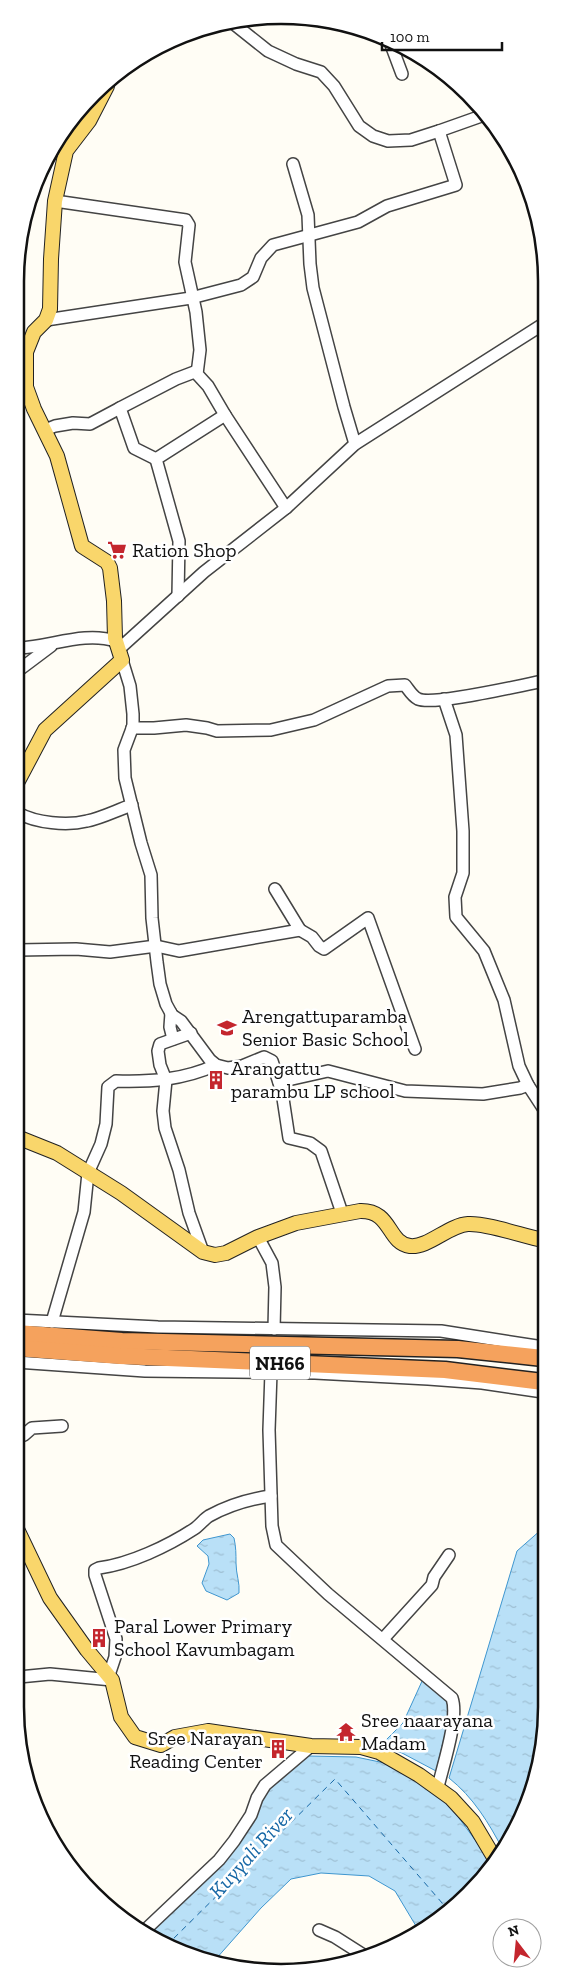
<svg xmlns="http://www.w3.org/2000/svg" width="562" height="1988" font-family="'Zilla Slab',serif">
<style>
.water{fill:url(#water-ripples);stroke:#3f96cf}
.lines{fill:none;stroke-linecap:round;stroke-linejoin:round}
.ferry{stroke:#1768a6;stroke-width:1;stroke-dasharray:6 5;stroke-linecap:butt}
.minor-casing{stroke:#444;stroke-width:14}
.major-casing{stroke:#222;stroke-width:16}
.highway-casing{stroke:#222;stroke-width:19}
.minor{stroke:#fff;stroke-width:11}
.major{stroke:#f9d66b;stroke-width:14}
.highway{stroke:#f5a25d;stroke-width:16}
.labels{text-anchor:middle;stroke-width:5;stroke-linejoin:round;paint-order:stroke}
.shield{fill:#fff;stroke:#585858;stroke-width:1}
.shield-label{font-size:19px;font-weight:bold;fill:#111}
.poi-label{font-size:20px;fill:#111;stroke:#fff;text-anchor:start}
.water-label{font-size:21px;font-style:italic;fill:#1768a6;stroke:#fff}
.rim{fill:none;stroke:#111;stroke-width:2.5}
</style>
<defs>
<pattern id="water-ripples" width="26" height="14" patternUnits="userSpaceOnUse" patternTransform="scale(1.25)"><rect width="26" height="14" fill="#b9e0f7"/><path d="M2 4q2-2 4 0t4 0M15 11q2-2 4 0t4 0" fill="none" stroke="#9ebfd3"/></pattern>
</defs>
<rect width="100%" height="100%" fill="#fffdf5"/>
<g class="water">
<path d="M542,1529V1759L511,1840L503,1850C489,1823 473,1797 449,1778L517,1551Z"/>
<path d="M230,1534L234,1538C236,1547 236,1554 236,1563C236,1574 240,1583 239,1593L227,1600L206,1591L202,1583L209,1564L208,1556L197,1546L203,1540Z"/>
<path d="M423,1679L442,1694L452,1705L436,1771L402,1753L380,1746L403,1723Z"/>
<path d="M309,1756L356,1757L399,1766L448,1803L492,1863L443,1918L419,1931L395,1891L369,1876L321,1873L291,1879L261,1908L215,1960L164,1946L147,1933L178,1907L233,1852L270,1786L289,1768Z"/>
</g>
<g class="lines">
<path class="ferry" d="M166,1946L335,1779L449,1911"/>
<g class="minor-casing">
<g id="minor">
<path d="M229,20L268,51L296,64L321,72L334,86L359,126L373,136L388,141L411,140L439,131"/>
<path d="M390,42L402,74"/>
<path d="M293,164L308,215L310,264L313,288L344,407L355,444"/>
<path d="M55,201L186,220L189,225L185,262L196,312L200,350L197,374L208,386L225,415L286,508"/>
<path d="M46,320L191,298L241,285L253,277L261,258L273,245L358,222L387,206L456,185L439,131L487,114"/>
<path d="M45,430L55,426L73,423L90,424L120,408"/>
<path d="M156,459L134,448L120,408L176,379L197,371"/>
<path d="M178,596L179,541L156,459L225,415"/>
<path d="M19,648C51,647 83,631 116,641"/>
<path d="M119,649L204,572L286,508L355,444L545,323"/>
<path d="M122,660L130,686L133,714V726L124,750L125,778L141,843L151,875L152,918L157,962L160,984L166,1004L172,1015L181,1021L210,1060L216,1065L228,1068L242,1066L264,1057L272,1061L282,1092L289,1138L310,1143L321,1151L342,1213"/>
<path d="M19,670L51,646"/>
<path d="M444,699L456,735L463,831V873L455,897L456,917L484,951L504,1000L519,1066L528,1085L543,1108"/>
<path d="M132,728H154L186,725L207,728L217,731L271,730L314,720L388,686L405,685C409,690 412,696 418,699C434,706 521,685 544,681"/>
<path d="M18,813C36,823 67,826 87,821C102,818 117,810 132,805"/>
<path d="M300,930L312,937L319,946L324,949L368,918L415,1049"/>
<path d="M18,950L76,949L110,952L156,946L179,951L300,930L275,889"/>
<path d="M171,1013L170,1027L173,1039"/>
<path d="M191,1033L160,1044L158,1051L160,1065L166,1080L163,1111L165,1128L179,1170L189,1213L203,1252"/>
<path d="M279,1082L328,1071L405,1091L483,1094L520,1088L528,1085"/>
<path d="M258,1237L272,1263L275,1287L274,1329"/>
<path d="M16,1320L158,1327L441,1331L543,1347"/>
<path d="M52,1322L84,1212L88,1173L101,1144L106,1124L108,1087L116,1081C151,1082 183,1080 216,1065"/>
<path d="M16,1362L145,1371L315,1373L428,1379L482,1383L543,1392"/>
<path d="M271,1372L269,1430L272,1526L276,1545L328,1594L452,1698C459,1718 443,1765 438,1787"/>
<path d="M16,1438L24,1435L32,1428L62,1426"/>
<path d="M383,1639L432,1585L434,1577L449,1555"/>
<path d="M109,1675L115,1657L116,1639L95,1575V1570L99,1568C130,1564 168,1546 194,1529C200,1525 204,1519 209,1516C229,1505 249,1499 271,1496"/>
<path d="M15,1679L19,1677L50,1674L112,1680"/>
<path d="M319,1930L335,1937L368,1958"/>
<path d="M144,1931L219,1860L234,1841L251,1815L257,1798L265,1785L311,1746"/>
</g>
</g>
<g class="major-casing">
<g id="major">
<path d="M18,781L45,730L122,660L115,638L114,601L110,568L107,562L82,546L57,456L34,409L26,387V352L34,332L46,320L50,309L51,259L55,201L66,151L89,121L107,86"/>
<path d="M17,1137L57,1153L121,1193L203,1252L215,1255L226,1253L258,1237L296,1223L360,1211C392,1210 387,1243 410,1246C428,1248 449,1225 468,1224C487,1223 523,1236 543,1240"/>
<path d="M16,1527L50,1598L87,1650L112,1680L121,1717L135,1737L161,1745L175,1737L208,1731L311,1746L361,1747L379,1752L419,1775L451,1798L473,1822L495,1859"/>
</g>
</g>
<g class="highway-casing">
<g id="highway">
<path d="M16,1333L122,1341L458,1349L543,1358"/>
<path d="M16,1348L120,1356L445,1370L543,1382"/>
</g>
</g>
<use href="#minor" class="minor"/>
<use href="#major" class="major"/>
<use href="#highway" class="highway"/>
</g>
<defs>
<g id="supermarket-bare" transform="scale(1.5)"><path d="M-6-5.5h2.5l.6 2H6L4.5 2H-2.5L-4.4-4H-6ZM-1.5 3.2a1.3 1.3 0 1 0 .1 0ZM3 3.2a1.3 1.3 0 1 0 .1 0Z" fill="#c4262e" stroke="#fff" stroke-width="2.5" paint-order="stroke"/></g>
<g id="school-bare" transform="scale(1.5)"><path d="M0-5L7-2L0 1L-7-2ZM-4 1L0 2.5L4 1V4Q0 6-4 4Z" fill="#c4262e" stroke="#fff" stroke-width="2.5" paint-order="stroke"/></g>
<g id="building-bare" transform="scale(1.5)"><path d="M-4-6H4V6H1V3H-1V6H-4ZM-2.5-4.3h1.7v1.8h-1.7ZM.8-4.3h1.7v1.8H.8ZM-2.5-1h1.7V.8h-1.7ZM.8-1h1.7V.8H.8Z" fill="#c4262e" stroke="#fff" stroke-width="2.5" paint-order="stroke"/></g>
<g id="temple-bare" transform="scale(1.5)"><path d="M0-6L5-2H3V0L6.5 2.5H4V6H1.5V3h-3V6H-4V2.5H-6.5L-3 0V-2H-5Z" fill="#c4262e" stroke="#fff" stroke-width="2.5" paint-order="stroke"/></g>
</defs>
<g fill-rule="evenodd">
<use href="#supermarket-bare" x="117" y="550"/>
<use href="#school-bare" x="227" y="1028"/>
<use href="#building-bare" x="216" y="1080"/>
<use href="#building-bare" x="99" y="1638"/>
<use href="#temple-bare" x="346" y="1732"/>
<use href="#building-bare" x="278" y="1749"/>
</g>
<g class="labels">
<rect class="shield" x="250" y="1346.5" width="60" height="33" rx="4"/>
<g class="shield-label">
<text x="280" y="1370">NH66</text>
</g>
<g class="poi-label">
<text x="132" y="557">Ration Shop</text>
<text x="242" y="1023">Arengattuparamba<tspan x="242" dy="23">Senior Basic School</tspan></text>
<text x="231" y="1075">Arangattu<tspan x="231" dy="23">parambu LP school</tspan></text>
<text x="114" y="1633">Paral Lower Primary<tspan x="114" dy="23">School Kavumbagam</tspan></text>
<text x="361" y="1727">Sree naarayana<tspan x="361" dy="23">Madam</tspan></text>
<text x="263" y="1745" text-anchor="end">Sree Narayan<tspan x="263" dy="23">Reading Center</tspan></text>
</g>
<g class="water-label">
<text transform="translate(251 1853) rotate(-48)" y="7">Kuyyali River</text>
</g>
</g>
<path d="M0 0H562V1988H0ZM281 24H281A257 257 0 0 1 538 281V1707A257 257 0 0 1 281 1964H281A257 257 0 0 1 24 1707V281A257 257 0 0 1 281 24Z" fill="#fff" fill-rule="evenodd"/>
<path class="rim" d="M281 24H281A257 257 0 0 1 538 281V1707A257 257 0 0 1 281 1964H281A257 257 0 0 1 24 1707V281A257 257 0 0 1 281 24Z"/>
<g transform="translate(517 1943) rotate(344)"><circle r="24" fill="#ffffff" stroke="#a0a0a0"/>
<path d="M0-4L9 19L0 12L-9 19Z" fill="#c4262e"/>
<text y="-8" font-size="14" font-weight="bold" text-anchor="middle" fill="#111111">N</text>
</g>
<path d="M382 42v8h120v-8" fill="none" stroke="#111111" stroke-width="2.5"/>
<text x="390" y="42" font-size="15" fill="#111111" stroke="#ffffff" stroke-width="4" paint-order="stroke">100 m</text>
</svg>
